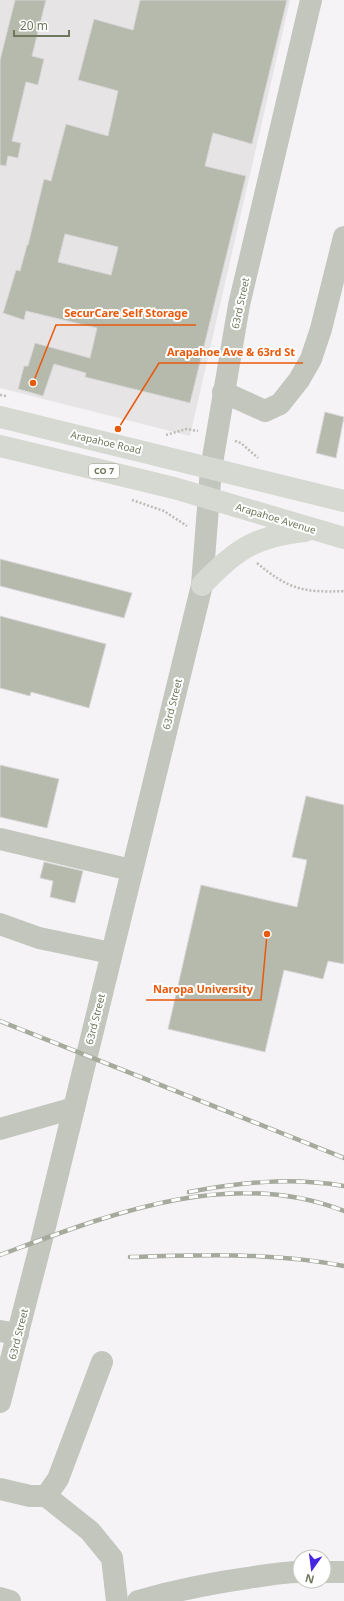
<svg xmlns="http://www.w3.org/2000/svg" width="344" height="1601" font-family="'Noto Sans',sans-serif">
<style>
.built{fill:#e6e4e4}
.building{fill:#b6baad;stroke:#d8d6d8;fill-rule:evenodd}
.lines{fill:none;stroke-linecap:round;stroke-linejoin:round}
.path{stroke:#babcb5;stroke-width:2.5;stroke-dasharray:2 2;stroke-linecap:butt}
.minor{stroke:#c2c6bd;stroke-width:22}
.major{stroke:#d6d9d2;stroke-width:22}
.rail-casing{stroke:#a5aa9c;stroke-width:4.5}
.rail{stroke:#fff;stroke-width:3;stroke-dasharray:9;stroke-linecap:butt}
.labels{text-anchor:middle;stroke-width:4;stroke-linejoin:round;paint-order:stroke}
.shield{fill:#fff;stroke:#9aa08e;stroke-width:1}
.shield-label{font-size:9px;font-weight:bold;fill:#6f785d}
.street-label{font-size:10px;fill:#6f785d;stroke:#fff}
.leader{fill:none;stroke:#e8590c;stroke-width:1.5}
.callout-dot{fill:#e8590c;stroke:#fff;stroke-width:1.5}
.callout-label{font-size:11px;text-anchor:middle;font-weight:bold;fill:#e8590c;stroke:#fff;stroke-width:4;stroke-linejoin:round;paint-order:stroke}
</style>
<rect width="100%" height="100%" fill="#f6f3f7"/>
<path class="built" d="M0,0H290L190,436L0,388Z"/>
<g class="building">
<path d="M15,0H46L32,56L44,59L38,85L26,82L12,141L21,143L18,158L8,156L6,166L0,165V60Z"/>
<path d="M140,0H287L252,144L213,133L205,166L246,176L190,403L85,377L86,373L54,364L43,396L18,389L24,366H28L35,343L90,358L97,328L26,311L24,320L3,313L16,270L20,271L27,245H28L44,179L51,181L66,124L108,136L118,91L78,80L94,19L133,30ZM65,234L118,247L111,275L58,262Z"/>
<path d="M325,412L344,417L336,458L316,453Z"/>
<path d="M0,559L132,593L124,618L0,586Z"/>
<path d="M0,616L106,644L89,708L31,692L30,696L0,688Z"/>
<path d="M0,765L59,779L47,828L0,817Z"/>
<path d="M306,796L344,805V964L328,961L323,979L284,970L265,1052L168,1029L201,885L297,907L307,860L292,857Z"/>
<path d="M44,862L83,871L75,903L50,897L53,881L40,878Z"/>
</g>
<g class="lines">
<g class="path">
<path d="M0,395L6,396"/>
<path d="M166,435L186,429L198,431"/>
<path d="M235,441L241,443L258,458"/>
<path d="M132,500L164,511L187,526"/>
<path d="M257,563C288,589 304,593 344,591"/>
</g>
<g class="minor">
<path d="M223,392L265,411L280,404L299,380L311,359L321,329L344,237"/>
<path d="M0,839L131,870"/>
<path d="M0,924L39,938L111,953"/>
<path d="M0,1129L74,1108"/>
<path d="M0,1331L18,1334"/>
<path d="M0,1402L42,1239L202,585L211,469L239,305L311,0"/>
<path d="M0,1489L30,1496H46L58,1479L102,1362"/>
<path d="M46,1496L90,1531L112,1558L117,1601"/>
<path d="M324,1572H344"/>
<path d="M0,1598L10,1601"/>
<path d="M138,1601C174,1591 211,1583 248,1578C266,1575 283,1572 300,1572"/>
</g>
<g class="major">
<path d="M0,417L344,501"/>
<path d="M0,446L174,488L344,538"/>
<path d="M202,585C236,549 256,536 305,531"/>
</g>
<g class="rail-casing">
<g id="rail">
<path d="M0,1021L344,1158"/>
<path d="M189,1192C243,1182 290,1177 344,1186"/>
<path d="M0,1255C108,1215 229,1166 344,1211"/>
<path d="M130,1257C202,1255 273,1252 344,1266"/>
</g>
</g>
<use href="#rail" class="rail"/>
</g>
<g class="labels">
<rect class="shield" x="89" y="464" width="30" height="14" rx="3"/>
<g class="shield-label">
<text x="104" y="474">CO 7</text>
</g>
<g class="street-label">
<text transform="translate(240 303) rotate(-78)" y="4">63rd Street</text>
<text transform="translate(106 442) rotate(13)" y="4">Arapahoe Road</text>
<text transform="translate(276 518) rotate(17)" y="4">Arapahoe Avenue</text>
<text transform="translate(172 704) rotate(-76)" y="4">63rd Street</text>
<text transform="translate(95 1019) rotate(-76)" y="4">63rd Street</text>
<text transform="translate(18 1334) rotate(-76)" y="4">63rd Street</text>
</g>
</g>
<path class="leader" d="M33 383L56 325H196M118 429L159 363H303M267 934L261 1000H146"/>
<g class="callout-dot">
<circle cx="33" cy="383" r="4"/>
<circle cx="118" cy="429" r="4"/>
<circle cx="267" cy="934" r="4"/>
</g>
<g class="callout-label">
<text x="126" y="317">SecurCare Self Storage</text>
<text x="231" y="356">Arapahoe Ave &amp; 63rd St</text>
<text x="203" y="993">Naropa University</text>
</g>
<g transform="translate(312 1569) rotate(194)"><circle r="19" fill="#ffffff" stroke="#c5c9be"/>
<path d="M0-3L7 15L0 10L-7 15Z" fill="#4426e4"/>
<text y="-6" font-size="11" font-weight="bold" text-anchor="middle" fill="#6f785d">N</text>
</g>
<path d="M14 30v6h55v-6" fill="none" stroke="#6f785d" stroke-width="2"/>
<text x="20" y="30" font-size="12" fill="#6f785d" stroke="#ffffff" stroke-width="3" paint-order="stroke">20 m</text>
</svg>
